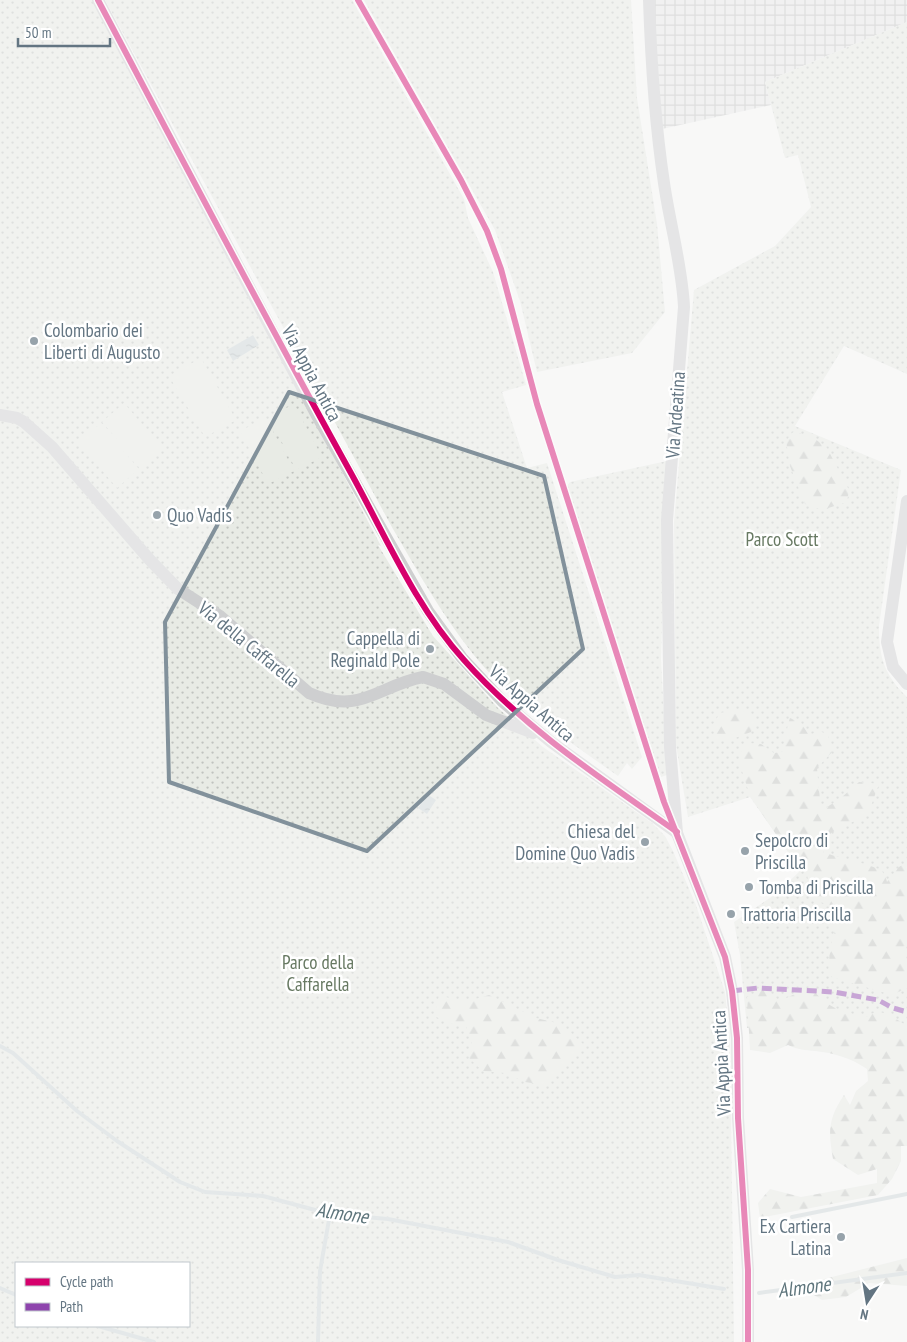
<svg xmlns="http://www.w3.org/2000/svg" width="907" height="1342" font-family="'PT Sans Narrow',sans-serif">
<style>
.industrial{fill:url(#industrial-grid)}
.grass{fill:url(#grass-dots);fill-rule:evenodd}
.forest{fill:url(#forest-firs)}
.pitch{fill:#e8ebe5}
.water{fill:url(#water-ripples)}
.lines{fill:none;stroke-linecap:round;stroke-linejoin:round}
.stream{stroke:#cdd6d8;stroke-width:4}
.minor{stroke:#cecfd0;stroke-width:12}
.quiet{stroke:#8e44ad;stroke-width:5;stroke-dasharray:10 5;stroke-linecap:butt}
.cycleway-casing{stroke:#fff;stroke-width:9}
.cycleway{stroke:#d6006c;stroke-width:6}
.marked{fill:none;stroke:#82919b;stroke-width:4;stroke-linejoin:round}
.poi-dot{fill:#97a3ab;stroke:#fff;stroke-width:2}
.labels{text-anchor:middle;stroke-width:5;stroke-linejoin:round;paint-order:stroke}
.poi-label{font-size:19px;fill:#637582;stroke:#fff;text-anchor:start}
.street-label{font-size:19px;fill:#637582;stroke:#fff}
.park-label{font-size:19px;fill:#677962;stroke:#fff}
.water-label{font-size:20px;font-style:italic;fill:#5e757c;stroke:#fff}
</style>
<defs>
<pattern id="industrial-grid" width="8" height="8" patternUnits="userSpaceOnUse" patternTransform="scale(1.25)"><rect width="8" height="8" fill="#e8e9e8"/><path d="M0 4h8M4 0v8" fill="none" stroke="#c0c1c1"/></pattern>
<pattern id="grass-dots" width="8" height="8" patternUnits="userSpaceOnUse" patternTransform="scale(1.25)"><rect width="8" height="8" fill="#e8ebe5"/><path d="M2 2h.1M6 6h.1" fill="none" stroke="#c0c3bf" stroke-width="1.8" stroke-linecap="round"/></pattern>
<pattern id="forest-firs" width="22" height="20" patternUnits="userSpaceOnUse" patternTransform="scale(1.25)"><rect width="22" height="20" fill="#e8ebe5"/><path d="M5 1l3.5 6h-7zM16 11l3.5 6h-7z" fill="#c0c3bf"/></pattern>
<pattern id="water-ripples" width="26" height="14" patternUnits="userSpaceOnUse" patternTransform="scale(1.25)"><rect width="26" height="14" fill="#cdd6d8"/><path d="M2 4q2-2 4 0t4 0M15 11q2-2 4 0t4 0" fill="none" stroke="#aab2b5"/></pattern>
</defs>
<rect width="100%" height="100%" fill="#f8f8f7"/>
<path class="industrial" d="M653,0H907V22L765,82L771,105L662,129Z"/>
<g class="grass">
<path d="M0,0H92L381,546L378,545L433,636L498,708L543,747L652,823L665,836L673,851L696,905L725,992L730,1039L734,1342H0ZM16,1263H189V1326H16Z"/>
<path d="M105,0H352L464,199L468,218L493,272L526,385L502,392L527,468L547,463L642,757L632,769L627,763L618,776C567,740 512,703 473,654C442,615 418,572 393,529Z"/>
<path d="M364,0H631L637,98L657,224L665,312L632,353L537,372L520,301L495,230Z"/>
<path d="M907,22V374L844,346L795,426L901,470L879,626C879,658 884,674 907,697V1041L817,1022L747,1028L740,955L734,922L776,894L801,870L750,797L688,817L676,745L674,522L694,290L775,246L811,207L798,155L785,158L765,82Z"/>
<path d="M667,461L661,659L667,775L661,777L566,487L570,482Z"/>
</g>
<g class="forest">
<path d="M793,432L811,436L827,448L849,490L847,502L822,510L805,504L790,466L786,441Z"/>
<path d="M740,709L753,717L755,724L751,732L727,741L716,739L712,726L720,713Z"/>
<path d="M790,718L801,723L809,735L820,731L828,735L832,752L817,768L821,811L841,798L859,782L879,784L868,814L831,833L823,852C838,858 872,864 882,871C884,874 886,878 887,882L899,867L907,862V944L903,947L907,962V988L892,995L828,976L830,948L839,917L831,905L812,900L804,859L788,852L750,796L740,765L741,752L748,743L761,744L774,753L782,752C788,740 785,730 790,718Z"/>
<path d="M810,987C828,1008 839,1011 866,1017L877,1011L890,1015L907,1026V1146H901V1161L892,1179L878,1195L760,1218L758,1203L770,1189L801,1197L877,1183V1169L858,1175L833,1159C828,1131 828,1119 844,1095L850,1105L856,1091L868,1081L867,1069C851,1058 834,1053 815,1051C804,1050 799,1050 788,1045L770,1053L750,1050L747,997L764,989L780,1001Z"/>
<path d="M489,995L536,1018L561,1024L583,1044L569,1064L546,1085L525,1082L505,1073L483,1071L469,1058L473,1047L466,1026L455,1025L434,1016L439,996L469,1001Z"/>
<path d="M907,1258V1286L869,1283L846,1297L822,1300L809,1292L816,1281Z"/>
</g>
<g class="pitch">
<path d="M201,358L236,420L205,437L169,376Z"/>
<path d="M124,403L163,449L141,467L102,422Z"/>
<path d="M294,404L322,457L296,470L269,417Z"/>
<path d="M266,418L294,471L268,484L240,431Z"/>
<path d="M100,424L139,469L117,488L78,442Z"/>
</g>
<g class="water">
<path d="M253,335L259,345L233,361L227,350Z"/>
<path d="M427,794L436,800L427,814L418,808Z"/>
</g>
<g class="lines">
<g class="stream">
<path d="M0,1046L13,1053L77,1111L117,1141L180,1182L205,1192L263,1196L330,1214L388,1219L508,1242L558,1260L615,1277L639,1275L724,1289"/>
<path d="M792,1217L907,1194"/>
<path d="M0,1288L16,1295"/>
<path d="M759,1293L907,1273"/>
<path d="M98,1326L154,1342"/>
<path d="M318,1342L320,1271L330,1214"/>
</g>
<g class="minor">
<path d="M98,0L316,414L428,611L462,658L503,702L551,742L677,833L725,957L732,991L737,1038L738,1118L748,1270V1342"/>
<path d="M649,0C651,61 655,123 664,183C670,225 682,265 684,307L667,520L670,747L677,833"/>
<path d="M0,415L17,418L24,422L52,447L149,559L178,589L220,616L309,693C360,716 377,686 423,677L444,684L486,715L533,733"/>
<path d="M907,501L887,642L893,667L907,684"/>
</g>
<path class="quiet" d="M732,991L758,988L834,992L878,1000L893,1008L907,1012"/>
<g class="cycleway-casing">
<g id="cycleway">
<path d="M98,0C182,159 265,318 352,475C386,537 416,607 464,660C525,729 602,779 677,832"/>
<path d="M358,0L461,180L487,231L501,269L537,404L664,802L725,957L732,991L737,1038L738,1118L748,1270V1342"/>
</g>
</g>
<use href="#cycleway" class="cycleway"/>
</g>
<path d="M0 0H907V1342H0ZM289,392L544,476L583,649L367,851L169,782L165,622Z" fill="#f8f8f7" fill-opacity=".55" fill-rule="evenodd"/>
<path class="marked" d="M289,392L544,476L583,649L367,851L169,782L165,622Z"/>
<g class="poi-dot">
<circle cx="34" cy="341" r="5"/>
<circle cx="157" cy="515" r="5"/>
<circle cx="430" cy="649" r="5"/>
<circle cx="645" cy="842" r="5"/>
<circle cx="745" cy="851" r="5"/>
<circle cx="749" cy="887" r="5"/>
<circle cx="731" cy="914" r="5"/>
<circle cx="841" cy="1237" r="5"/>
</g>
<g class="labels">
<g class="poi-label">
<text x="44" y="337">Colombario dei<tspan x="44" dy="22">Liberti di Augusto</tspan></text>
<text x="167" y="522">Quo Vadis</text>
<text x="420" y="645" text-anchor="end">Cappella di<tspan x="420" dy="22">Reginald Pole</tspan></text>
<text x="635" y="838" text-anchor="end">Chiesa del<tspan x="635" dy="22">Domine Quo Vadis</tspan></text>
<text x="755" y="847">Sepolcro di<tspan x="755" dy="22">Priscilla</tspan></text>
<text x="759" y="894">Tomba di Priscilla</text>
<text x="741" y="921">Trattoria Priscilla</text>
<text x="831" y="1233" text-anchor="end">Ex Cartiera<tspan x="831" dy="22">Latina</tspan></text>
</g>
<g class="street-label">
<text transform="translate(312 373) rotate(62)" y="7">Via Appia Antica</text>
<text transform="translate(675 415) rotate(-86)" y="7">Via Ardeatina</text>
<text transform="translate(249 644) rotate(39)" y="7">Via della Caffarella</text>
<text transform="translate(532 703) rotate(41)" y="7">Via Appia Antica</text>
<text transform="translate(721 1063) rotate(-93)" y="7">Via Appia Antica</text>
</g>
<g class="park-label">
<text x="782" y="546">Parco Scott</text>
<text x="318" y="969">Parco della<tspan x="318" dy="22">Caffarella</tspan></text>
</g>
<g class="water-label">
<text transform="translate(342 1213) rotate(8)" y="7">Almone</text>
<text transform="translate(804 1287) rotate(-8)" y="7">Almone</text>
</g>
</g>
<rect x="15" y="1262" width="175" height="65" fill="#ffffff" stroke="#c1c8cd"/>
<rect x="25" y="1278" width="25" height="8" fill="#d6006c" stroke="#c1c8cd"/>
<text x="60" y="1287" font-size="15" fill="#637582">Cycle path</text>
<rect x="25" y="1303" width="25" height="8" fill="#8e44ad" stroke="#c1c8cd"/>
<text x="60" y="1312" font-size="15" fill="#637582">Path</text>
<g transform="translate(867 1302) rotate(192)" stroke="#ffffff" stroke-width="4" paint-order="stroke">
<path d="M0-4L9 19L0 12L-9 19Z" fill="#637582"/>
<text y="-8" font-size="14" font-weight="bold" text-anchor="middle" fill="#637582">N</text>
</g>
<path d="M18 38v8h92v-8" fill="none" stroke="#637582" stroke-width="2.5"/>
<text x="25" y="38" font-size="15" fill="#637582" stroke="#ffffff" stroke-width="4" paint-order="stroke">50 m</text>
</svg>
